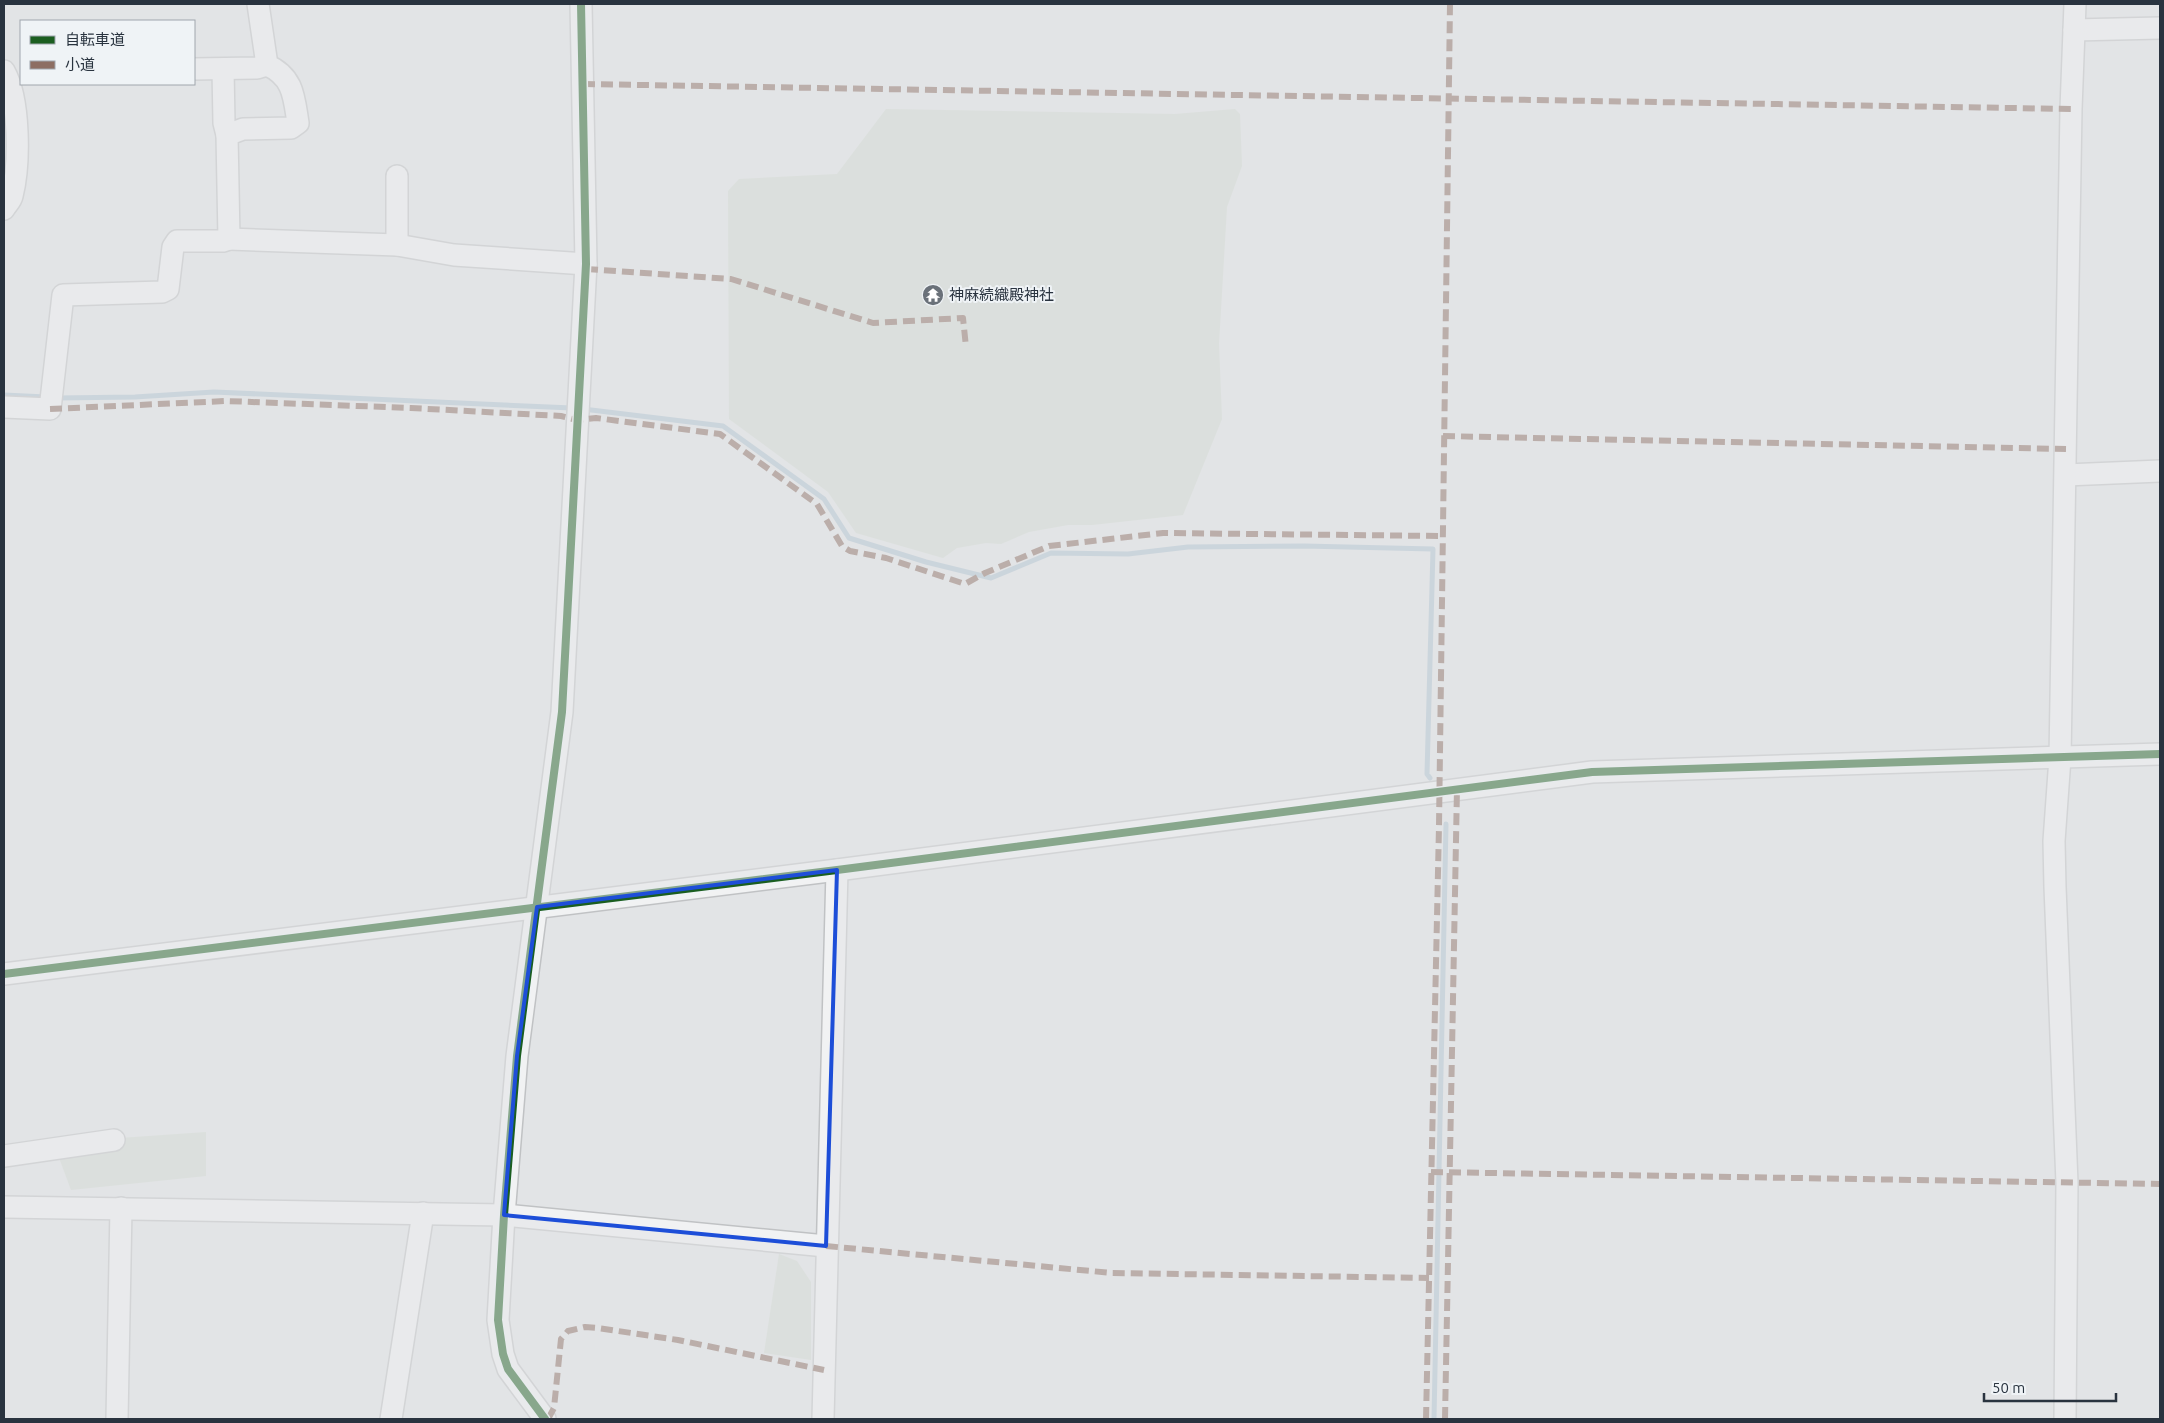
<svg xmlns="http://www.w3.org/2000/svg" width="2164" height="1423" font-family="Ubuntu,'Noto Sans JP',sans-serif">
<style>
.green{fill:#d3dad2}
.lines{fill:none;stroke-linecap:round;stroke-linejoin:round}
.stream{stroke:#b0c3d1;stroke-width:5}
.minor-casing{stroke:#c0c2c4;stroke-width:24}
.minor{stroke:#f1f2f3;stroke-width:21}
.quiet{stroke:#8d6e63;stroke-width:6;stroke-dasharray:12 6;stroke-linecap:butt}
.cycleway-casing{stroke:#eff3f6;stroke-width:11}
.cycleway{stroke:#1b5e20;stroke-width:8}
.marked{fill:none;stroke:#1d4ed8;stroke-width:4;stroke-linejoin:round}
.labels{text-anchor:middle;stroke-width:4;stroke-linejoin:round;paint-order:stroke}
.poi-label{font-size:15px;fill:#29333f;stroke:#eff3f6;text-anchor:start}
</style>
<rect width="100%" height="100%" fill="#e2e4e6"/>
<g class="green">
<path d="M886,109L1175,114L1235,109L1240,114L1242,166L1227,207L1219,344L1222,419L1183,515L1092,525H1068L1029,532L1001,544L986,543L957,548L943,558L856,533L828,492L729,419L728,191L739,179L837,174Z"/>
<path d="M206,1132V1176L71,1190L58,1155L120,1138Z"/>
<path d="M779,1254L797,1261L811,1282V1360L764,1353Z"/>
</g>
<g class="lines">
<g class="stream">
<path d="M4,395L46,397"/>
<path d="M57,398L135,397L214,392L572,408"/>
<path d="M583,409L723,426L824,499L849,538L926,562L991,578L1051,553L1128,554L1188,547L1304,546L1433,549L1427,774L1430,778"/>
<path d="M1434,1419L1446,824"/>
</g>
<g class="minor-casing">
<g id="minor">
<path d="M2074,30L2160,28"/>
<path d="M194,69L257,68L267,65"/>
<path d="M223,69L224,123L227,135"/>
<path d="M4,71C20,99 20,164 12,196C11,201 6,205 4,209"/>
<path d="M229,239L397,245L454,255L586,264"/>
<path d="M397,245V176"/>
<path d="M4,407L50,409L63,295L162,292L168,289L173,247L177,241H223L229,239L227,135L243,129L291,128L298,123C294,98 294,77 267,65L258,4"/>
<path d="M2066,475L2160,471"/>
<path d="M4,974L837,870L1592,772L2160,754"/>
<path d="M4,1156L114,1140"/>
<path d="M4,1207L504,1215L826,1246"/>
<path d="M117,1419L121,1208"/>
<path d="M391,1419L423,1213"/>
<path d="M545,1419L508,1369L503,1354L498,1320L504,1215L517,1056L562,712L586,264L581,4"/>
<path d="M823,1419L837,870"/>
<path d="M2065,1419L2067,1183L2055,887L2054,841L2060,758L2071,109L2075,4"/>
</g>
</g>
<use href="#minor" class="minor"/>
<g class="quiet">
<path d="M583,84L2071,109"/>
<path d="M586,269L731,279L873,323L963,318L966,347"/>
<path d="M50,409L226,401L411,408L561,416L577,420L596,418L720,434L817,504L842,546L850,551L886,558L965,584L985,573L1049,546L1163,533L1443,536"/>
<path d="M1443,436L2066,449"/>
<path d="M1431,1172L2160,1184"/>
<path d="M826,1246L1112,1273L1429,1278"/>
<path d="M548,1419L554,1408L561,1339L568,1331L585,1327L598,1328L678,1340L824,1370"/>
<path d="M1426,1419L1439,826L1450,4"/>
<path d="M1445,1419L1457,788"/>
</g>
<g class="cycleway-casing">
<g id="cycleway">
<path d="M4,974L837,870L1592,772L2160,754"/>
<path d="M545,1419L508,1369L503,1354L498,1320L504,1215L517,1056L562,712L586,264L581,4"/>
</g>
</g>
<use href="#cycleway" class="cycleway"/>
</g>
<path d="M0 0H2164V1423H0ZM837,870L826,1246L504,1215L517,1056L537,907Z" fill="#e2e4e6" fill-opacity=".55" fill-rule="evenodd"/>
<path class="marked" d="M837,870L826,1246L504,1215L517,1056L537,907Z"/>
<defs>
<g id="temple-disc" transform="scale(1.125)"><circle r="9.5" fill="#6a7179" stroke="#eff3f6"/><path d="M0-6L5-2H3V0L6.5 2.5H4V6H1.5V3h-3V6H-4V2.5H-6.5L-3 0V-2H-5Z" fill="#fff"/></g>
</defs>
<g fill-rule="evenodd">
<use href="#temple-disc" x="933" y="295"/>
</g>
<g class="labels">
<g class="poi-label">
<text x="949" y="300">神麻続織殿神社</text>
</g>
</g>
<rect width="2164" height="1423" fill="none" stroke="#29333f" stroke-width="10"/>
<rect x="20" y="20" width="175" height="65" fill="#eff3f6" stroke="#a0a6ad"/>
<rect x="30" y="36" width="25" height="8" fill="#1b5e20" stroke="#a0a6ad"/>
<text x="65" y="45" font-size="15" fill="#29333f">自転車道</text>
<rect x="30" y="61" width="25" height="8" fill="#8d6e63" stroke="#a0a6ad"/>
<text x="65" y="70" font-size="15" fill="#29333f">小道</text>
<path d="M1984 1393v8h132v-8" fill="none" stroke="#29333f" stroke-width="2.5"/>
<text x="1992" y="1393" font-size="15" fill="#29333f" stroke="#eff3f6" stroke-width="4" paint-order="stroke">50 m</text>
</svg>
